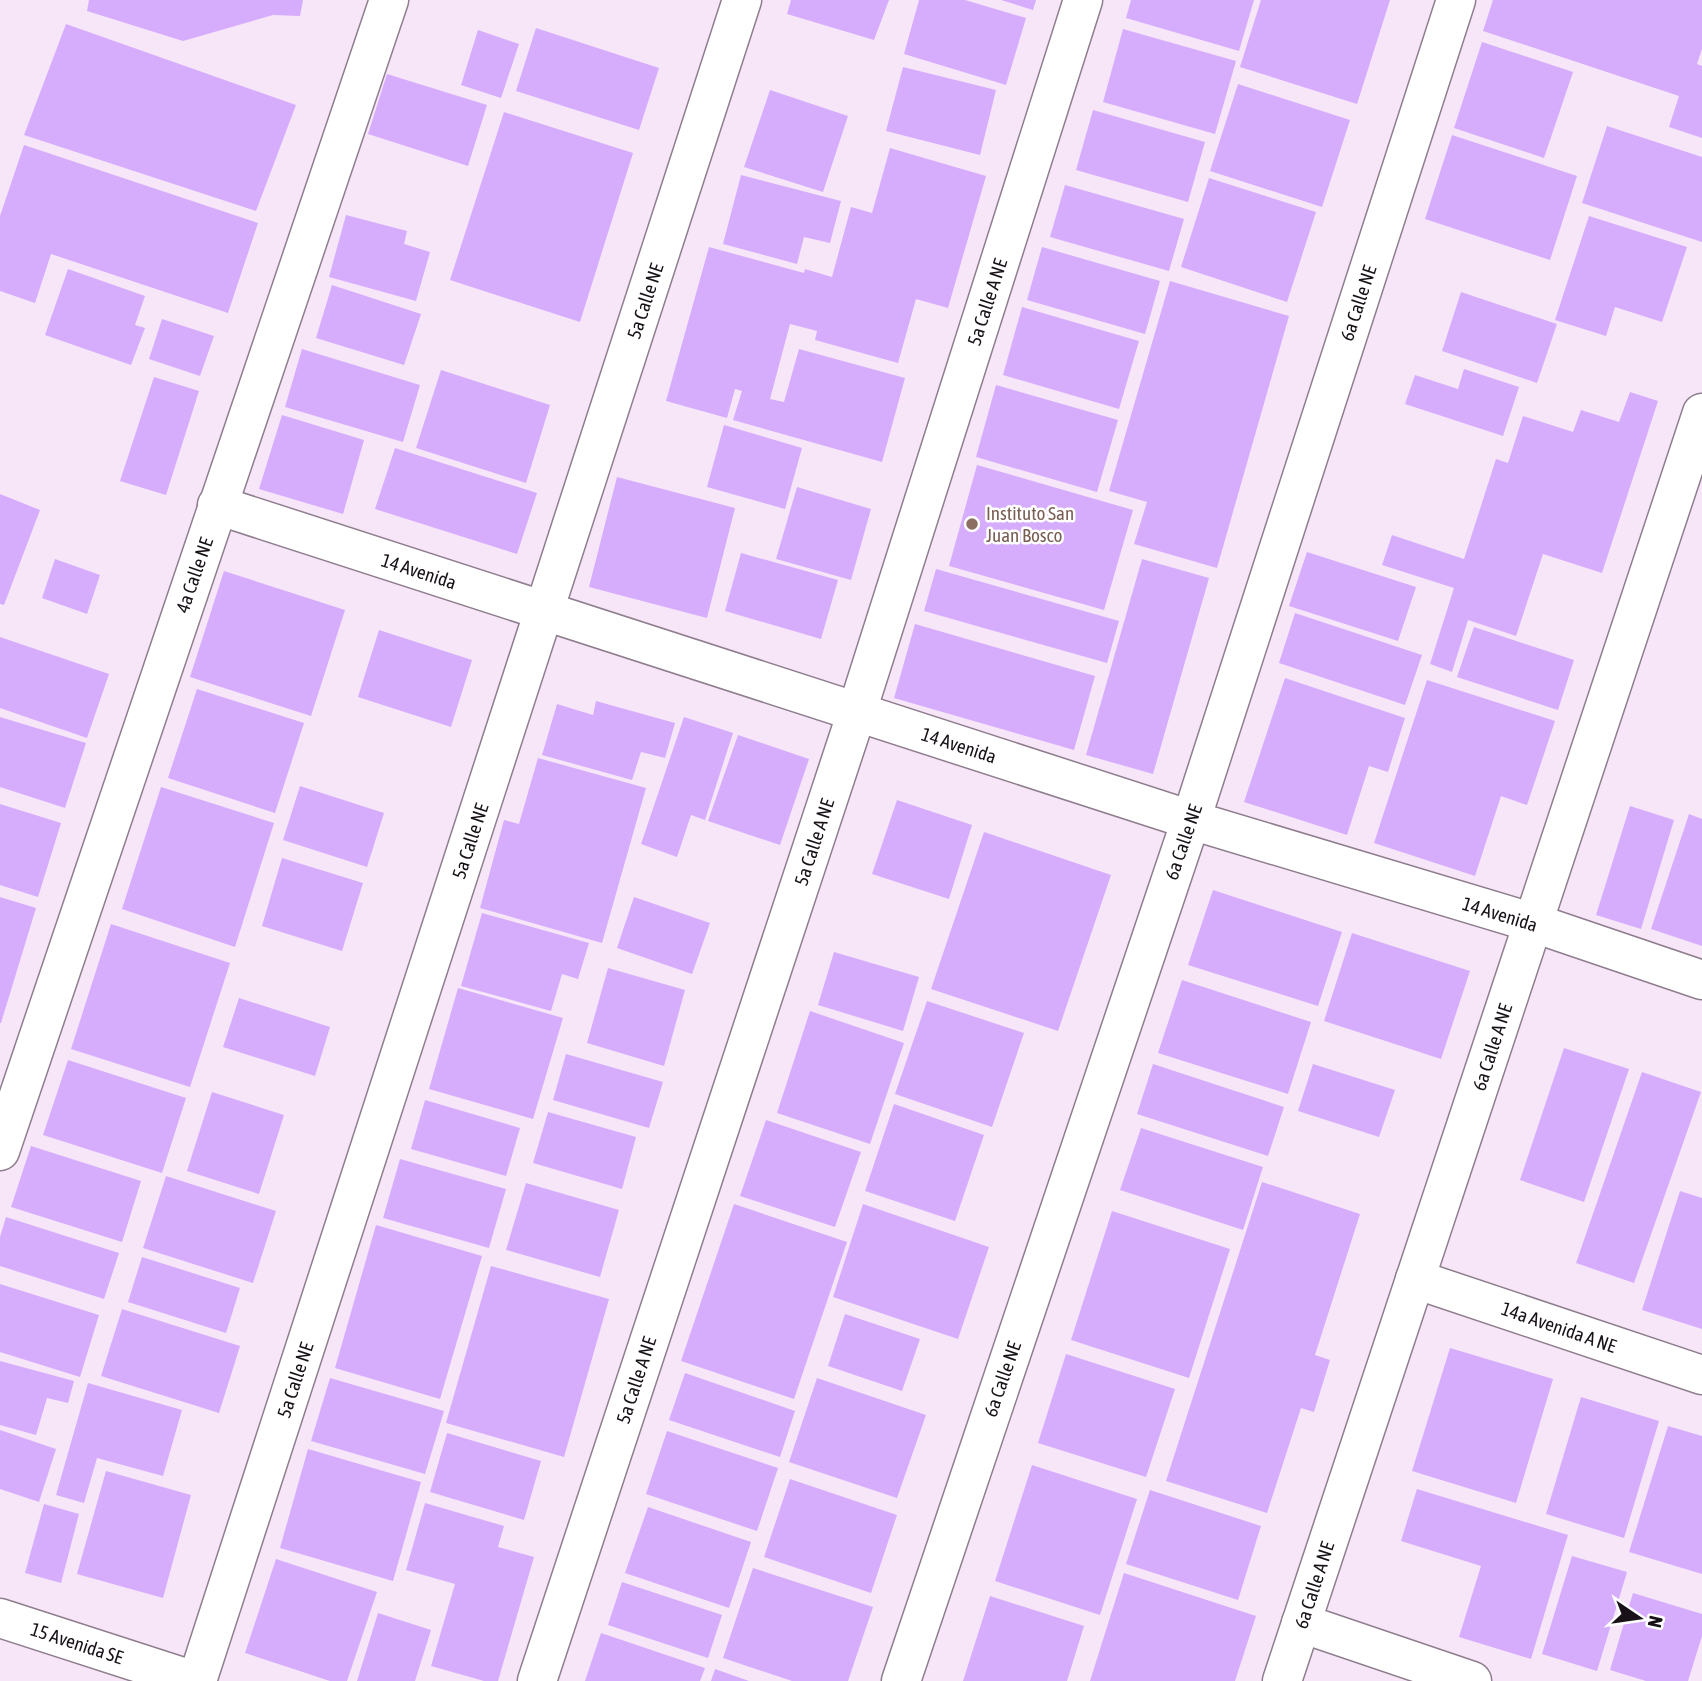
<svg xmlns="http://www.w3.org/2000/svg" width="1702" height="1681" font-family="'Asap Condensed',sans-serif">
<style>
.building{fill:#d6adfc}
.lines{fill:none;stroke-linecap:round;stroke-linejoin:round}
.street-casing{stroke:#8e7e8e;stroke-width:41}
.street{stroke:#fff;stroke-width:38}
.education-dot{fill:#8d6e63;stroke:#fff;stroke-width:2.5}
.labels{text-anchor:middle;stroke-width:5;stroke-linejoin:round;paint-order:stroke}
.street-label{font-size:19px;fill:#181218;stroke:#fff}
.education-label{font-size:19px;fill:#785e54;stroke:#fff;text-anchor:start}
</style>
<rect width="100%" height="100%" fill="#f7e6f8"/>
<g class="building">
<path d="M89,0H303L300,16L273,15L183,41L87,11Z"/>
<path d="M791,0H889L874,40L787,14Z"/>
<path d="M919,0H965L1026,18L1006,85L904,54Z"/>
<path d="M1001,0H1036L1033,10Z"/>
<path d="M1131,0H1254L1239,51L1126,18Z"/>
<path d="M1261,0H1390L1357,104L1240,67Z"/>
<path d="M1493,0H1702V49L1697,64L1702,66V138L1669,127L1679,96L1483,31Z"/>
<path d="M66,24L296,105L256,211L24,135Z"/>
<path d="M536,28L659,68L639,130L516,91Z"/>
<path d="M1123,29L1236,61L1215,134L1103,102Z"/>
<path d="M478,30L519,44L501,98L461,85Z"/>
<path d="M1482,42L1573,72L1544,158L1454,128Z"/>
<path d="M903,67L996,90L980,155L886,131Z"/>
<path d="M387,74L487,105L468,166L368,134Z"/>
<path d="M1238,84L1350,120L1322,207L1210,171Z"/>
<path d="M770,90L848,116L823,192L744,167Z"/>
<path d="M1093,110L1205,142L1188,202L1076,170Z"/>
<path d="M504,112L633,153L580,322L450,280Z"/>
<path d="M1607,126L1702,157V242L1582,203Z"/>
<path d="M1452,135L1577,176L1550,260L1425,219Z"/>
<path d="M24,145L258,223L228,313L51,254L35,303L0,291V216Z"/>
<path d="M890,148L986,176L948,308L916,299L898,363L815,340L817,331L790,324L770,399L784,402L799,349L905,378L882,462L733,420L742,391L735,389L727,418L666,401L709,247L804,273L805,269L832,277L851,207L872,213Z"/>
<path d="M741,175L841,201L830,243L804,237L797,264L723,244Z"/>
<path d="M1209,178L1316,212L1287,302L1181,267Z"/>
<path d="M1065,185L1184,219L1169,271L1050,237Z"/>
<path d="M346,215L407,231L404,244L430,252L416,301L329,277Z"/>
<path d="M1589,216L1687,247L1662,322L1615,307L1606,336L1555,320Z"/>
<path d="M1042,247L1160,281L1145,334L1027,300Z"/>
<path d="M68,269L145,296L135,325L145,328L131,365L45,335Z"/>
<path d="M1170,281L1289,316L1217,568L1134,544L1147,502L1109,491Z"/>
<path d="M332,285L421,314L404,365L316,338Z"/>
<path d="M1461,292L1557,324L1537,383L1442,351Z"/>
<path d="M1022,307L1139,341L1119,409L1003,375Z"/>
<path d="M162,319L214,336L200,376L149,359Z"/>
<path d="M302,349L420,385L403,442L285,407Z"/>
<path d="M1464,369L1519,387L1503,436L1405,404L1415,375L1458,389Z"/>
<path d="M441,370L550,405L526,483L416,448Z"/>
<path d="M154,377L199,391L166,495L120,481Z"/>
<path d="M996,385L1118,420L1097,492L976,457Z"/>
<path d="M1630,392L1658,401L1602,573L1543,554L1516,636L1468,620L1452,672L1430,664L1454,588L1382,565L1392,535L1464,559L1496,459L1508,463L1523,416L1573,432L1581,410L1619,422Z"/>
<path d="M282,415L364,440L343,514L259,489Z"/>
<path d="M724,425L802,448L785,509L707,487Z"/>
<path d="M395,448L537,493L517,554L375,509Z"/>
<path d="M977,465L1133,510L1104,610L949,566Z"/>
<path d="M617,477L735,508L707,618L589,587Z"/>
<path d="M797,487L871,509L851,580L776,559Z"/>
<path d="M0,494L40,510L4,605L0,604Z"/>
<path d="M1307,552L1416,587L1398,641L1289,606Z"/>
<path d="M741,553L838,580L821,639L725,611Z"/>
<path d="M55,559L100,575L87,614L42,598Z"/>
<path d="M1142,559L1209,578L1153,774L1086,755Z"/>
<path d="M936,569L1119,621L1107,663L924,611Z"/>
<path d="M224,571L345,610L311,716L190,677Z"/>
<path d="M1295,613L1422,655L1405,705L1279,663Z"/>
<path d="M915,624L1095,676L1074,750L894,698Z"/>
<path d="M1474,627L1574,660L1558,710L1457,677Z"/>
<path d="M379,630L472,660L451,727L358,697Z"/>
<path d="M0,637L109,674L87,738L0,708Z"/>
<path d="M1285,678L1405,718L1388,772L1369,766L1347,835L1244,802Z"/>
<path d="M1427,680L1555,721L1527,805L1501,796L1475,876L1374,843Z"/>
<path d="M197,689L304,723L275,813L168,778Z"/>
<path d="M596,701L675,723L665,758L641,752L632,780L542,755L557,704L593,715Z"/>
<path d="M0,717L86,743L65,808L0,787Z"/>
<path d="M684,717L733,733L705,820L691,815L677,857L641,844Z"/>
<path d="M738,735L809,759L780,845L708,821Z"/>
<path d="M538,758L646,788L602,943L480,908L504,820L519,824Z"/>
<path d="M300,786L384,813L367,867L283,840Z"/>
<path d="M161,787L274,823L235,947L122,909Z"/>
<path d="M897,800L972,825L949,899L872,874Z"/>
<path d="M0,804L61,823L38,897L0,885Z"/>
<path d="M1630,806L1674,820L1641,929L1596,915Z"/>
<path d="M1689,814L1702,819V946L1651,929Z"/>
<path d="M984,832L1111,875L1058,1031L931,989Z"/>
<path d="M282,858L363,883L342,951L262,926Z"/>
<path d="M1213,890L1342,932L1318,1006L1188,965Z"/>
<path d="M0,897L36,908L1,1023H0Z"/>
<path d="M634,897L710,923L692,974L617,948Z"/>
<path d="M482,913L589,943L578,979L562,974L551,1011L461,986Z"/>
<path d="M111,924L230,963L190,1087L71,1049Z"/>
<path d="M1352,933L1470,971L1441,1059L1324,1021Z"/>
<path d="M834,952L919,977L903,1031L818,1005Z"/>
<path d="M608,968L685,990L664,1066L587,1043Z"/>
<path d="M1182,980L1311,1022L1288,1094L1158,1053Z"/>
<path d="M458,988L563,1018L533,1119L429,1089Z"/>
<path d="M239,998L330,1027L315,1076L223,1047Z"/>
<path d="M927,1001L1024,1033L992,1127L895,1094Z"/>
<path d="M810,1011L904,1043L870,1144L777,1113Z"/>
<path d="M1564,1048L1629,1069L1584,1202L1520,1180Z"/>
<path d="M566,1054L663,1082L649,1128L553,1100Z"/>
<path d="M68,1060L186,1098L162,1173L43,1135Z"/>
<path d="M1153,1064L1284,1107L1268,1156L1137,1114Z"/>
<path d="M1313,1064L1395,1090L1379,1137L1298,1111Z"/>
<path d="M1642,1072L1701,1092L1634,1283L1576,1263Z"/>
<path d="M212,1092L284,1115L259,1194L187,1171Z"/>
<path d="M425,1100L520,1128L506,1176L411,1149Z"/>
<path d="M894,1104L984,1135L955,1221L865,1191Z"/>
<path d="M548,1112L636,1137L622,1189L533,1163Z"/>
<path d="M766,1120L861,1152L835,1227L740,1196Z"/>
<path d="M1141,1128L1263,1167L1243,1230L1120,1190Z"/>
<path d="M31,1146L141,1181L122,1242L11,1207Z"/>
<path d="M400,1159L506,1189L489,1248L383,1218Z"/>
<path d="M166,1176L276,1211L253,1283L143,1248Z"/>
<path d="M1262,1182L1360,1214L1315,1355L1330,1360L1314,1412L1301,1408L1267,1513L1166,1481Z"/>
<path d="M526,1183L619,1210L600,1277L506,1250Z"/>
<path d="M1680,1191L1702,1198V1329L1642,1310Z"/>
<path d="M734,1204L847,1242L794,1399L681,1361Z"/>
<path d="M863,1204L989,1247L958,1339L833,1297Z"/>
<path d="M1112,1211L1230,1249L1189,1378L1071,1340Z"/>
<path d="M6,1217L119,1253L104,1299L0,1266V1237Z"/>
<path d="M376,1225L482,1256L440,1399L335,1368Z"/>
<path d="M142,1257L240,1288L226,1333L128,1302Z"/>
<path d="M491,1266L609,1299L564,1457L446,1423Z"/>
<path d="M0,1284L99,1315L80,1377L0,1352Z"/>
<path d="M122,1309L240,1346L219,1413L101,1376Z"/>
<path d="M845,1314L920,1339L902,1391L828,1366Z"/>
<path d="M1450,1348L1553,1379L1516,1503L1412,1471Z"/>
<path d="M1066,1354L1175,1389L1146,1477L1038,1443Z"/>
<path d="M0,1361L74,1381L68,1403L47,1398L36,1435L0,1425Z"/>
<path d="M685,1373L795,1411L780,1457L669,1420Z"/>
<path d="M330,1378L444,1411L425,1474L311,1441Z"/>
<path d="M817,1378L926,1415L897,1498L789,1462Z"/>
<path d="M88,1383L182,1410L163,1476L97,1458L84,1503L56,1495Z"/>
<path d="M1581,1397L1659,1421L1624,1538L1546,1514Z"/>
<path d="M1668,1426L1702,1436V1574L1629,1552Z"/>
<path d="M0,1430L56,1449L39,1502L0,1489Z"/>
<path d="M667,1431L778,1468L757,1531L646,1494Z"/>
<path d="M447,1433L541,1461L524,1520L430,1492Z"/>
<path d="M308,1449L421,1482L393,1581L280,1548Z"/>
<path d="M1032,1465L1137,1499L1100,1615L995,1581Z"/>
<path d="M106,1471L191,1495L163,1598L77,1574Z"/>
<path d="M790,1479L897,1515L871,1593L764,1557Z"/>
<path d="M1417,1489L1568,1535L1531,1659L1459,1637L1481,1566L1401,1541Z"/>
<path d="M1150,1490L1261,1526L1238,1600L1126,1564Z"/>
<path d="M425,1503L504,1526L498,1547L534,1557L498,1681H484L431,1666L455,1584L406,1570Z"/>
<path d="M44,1504L79,1514L61,1583L25,1573Z"/>
<path d="M648,1507L751,1542L729,1608L625,1573Z"/>
<path d="M1572,1556L1627,1572L1597,1671L1542,1654Z"/>
<path d="M276,1559L377,1592L347,1681H330L245,1653Z"/>
<path d="M753,1568L873,1607L848,1681H792L723,1658Z"/>
<path d="M1124,1573L1256,1616L1235,1681H1090Z"/>
<path d="M622,1582L722,1615L708,1658L608,1625Z"/>
<path d="M1633,1593L1702,1614V1636L1688,1681H1646L1610,1670Z"/>
<path d="M990,1596L1084,1626L1067,1681H963Z"/>
<path d="M378,1613L431,1630L415,1681H357Z"/>
<path d="M601,1633L705,1668L700,1681H585Z"/>
<path d="M715,1669L749,1681H711Z"/>
</g>
<g class="lines">
<g class="street-casing">
<g id="street">
<path d="M217,505L1191,820L1534,923L1702,980"/>
<path d="M0,1151L389,0"/>
<path d="M1415,1279L1702,1375"/>
<path d="M0,1618L195,1681"/>
<path d="M1301,1623L1472,1681"/>
<path d="M197,1681L742,0"/>
<path d="M537,1681L851,730L1083,0"/>
<path d="M901,1681L1191,820L1456,0"/>
<path d="M1282,1681L1702,413"/>
</g>
</g>
<use href="#street" class="street"/>
</g>
<circle class="education-dot" cx="972" cy="524" r="7"/>
<g class="labels">
<g class="street-label">
<text transform="translate(645 301) rotate(-72)" y="7">5a Calle NE</text>
<text transform="translate(987 302) rotate(-72)" y="7">5a Calle A NE</text>
<text transform="translate(1358 303) rotate(-72)" y="7">6a Calle NE</text>
<text transform="translate(419 571) rotate(18)" y="7">14 Avenida</text>
<text transform="translate(194 575) rotate(-71)" y="7">4a Calle NE</text>
<text transform="translate(959 745) rotate(18)" y="7">14 Avenida</text>
<text transform="translate(470 841) rotate(-72)" y="7">5a Calle NE</text>
<text transform="translate(814 842) rotate(-72)" y="7">5a Calle A NE</text>
<text transform="translate(1183 842) rotate(-71)" y="7">6a Calle NE</text>
<text transform="translate(1500 914) rotate(17)" y="7">14 Avenida</text>
<text transform="translate(1492 1047) rotate(-72)" y="7">6a Calle A NE</text>
<text transform="translate(1559 1327) rotate(19)" y="7">14a Avenida A NE</text>
<text transform="translate(1002 1379) rotate(-71)" y="7">6a Calle NE</text>
<text transform="translate(295 1380) rotate(-72)" y="7">5a Calle NE</text>
<text transform="translate(636 1380) rotate(-72)" y="7">5a Calle A NE</text>
<text transform="translate(1314 1585) rotate(-72)" y="7">6a Calle A NE</text>
<text transform="translate(77 1643) rotate(18)" y="7">15 Avenida SE</text>
</g>
<g class="education-label">
<text x="986" y="520">Instituto San<tspan x="986" dy="22">Juan Bosco</tspan></text>
</g>
</g>
<g transform="translate(1639 1618) rotate(103)" stroke="#ffffff" stroke-width="5" paint-order="stroke">
<path d="M0-5L12 26L0 18L-12 26Z" fill="#181218"/>
<text y="-10" font-size="19" font-weight="bold" text-anchor="middle" fill="#181218">N</text>
</g>
</svg>
